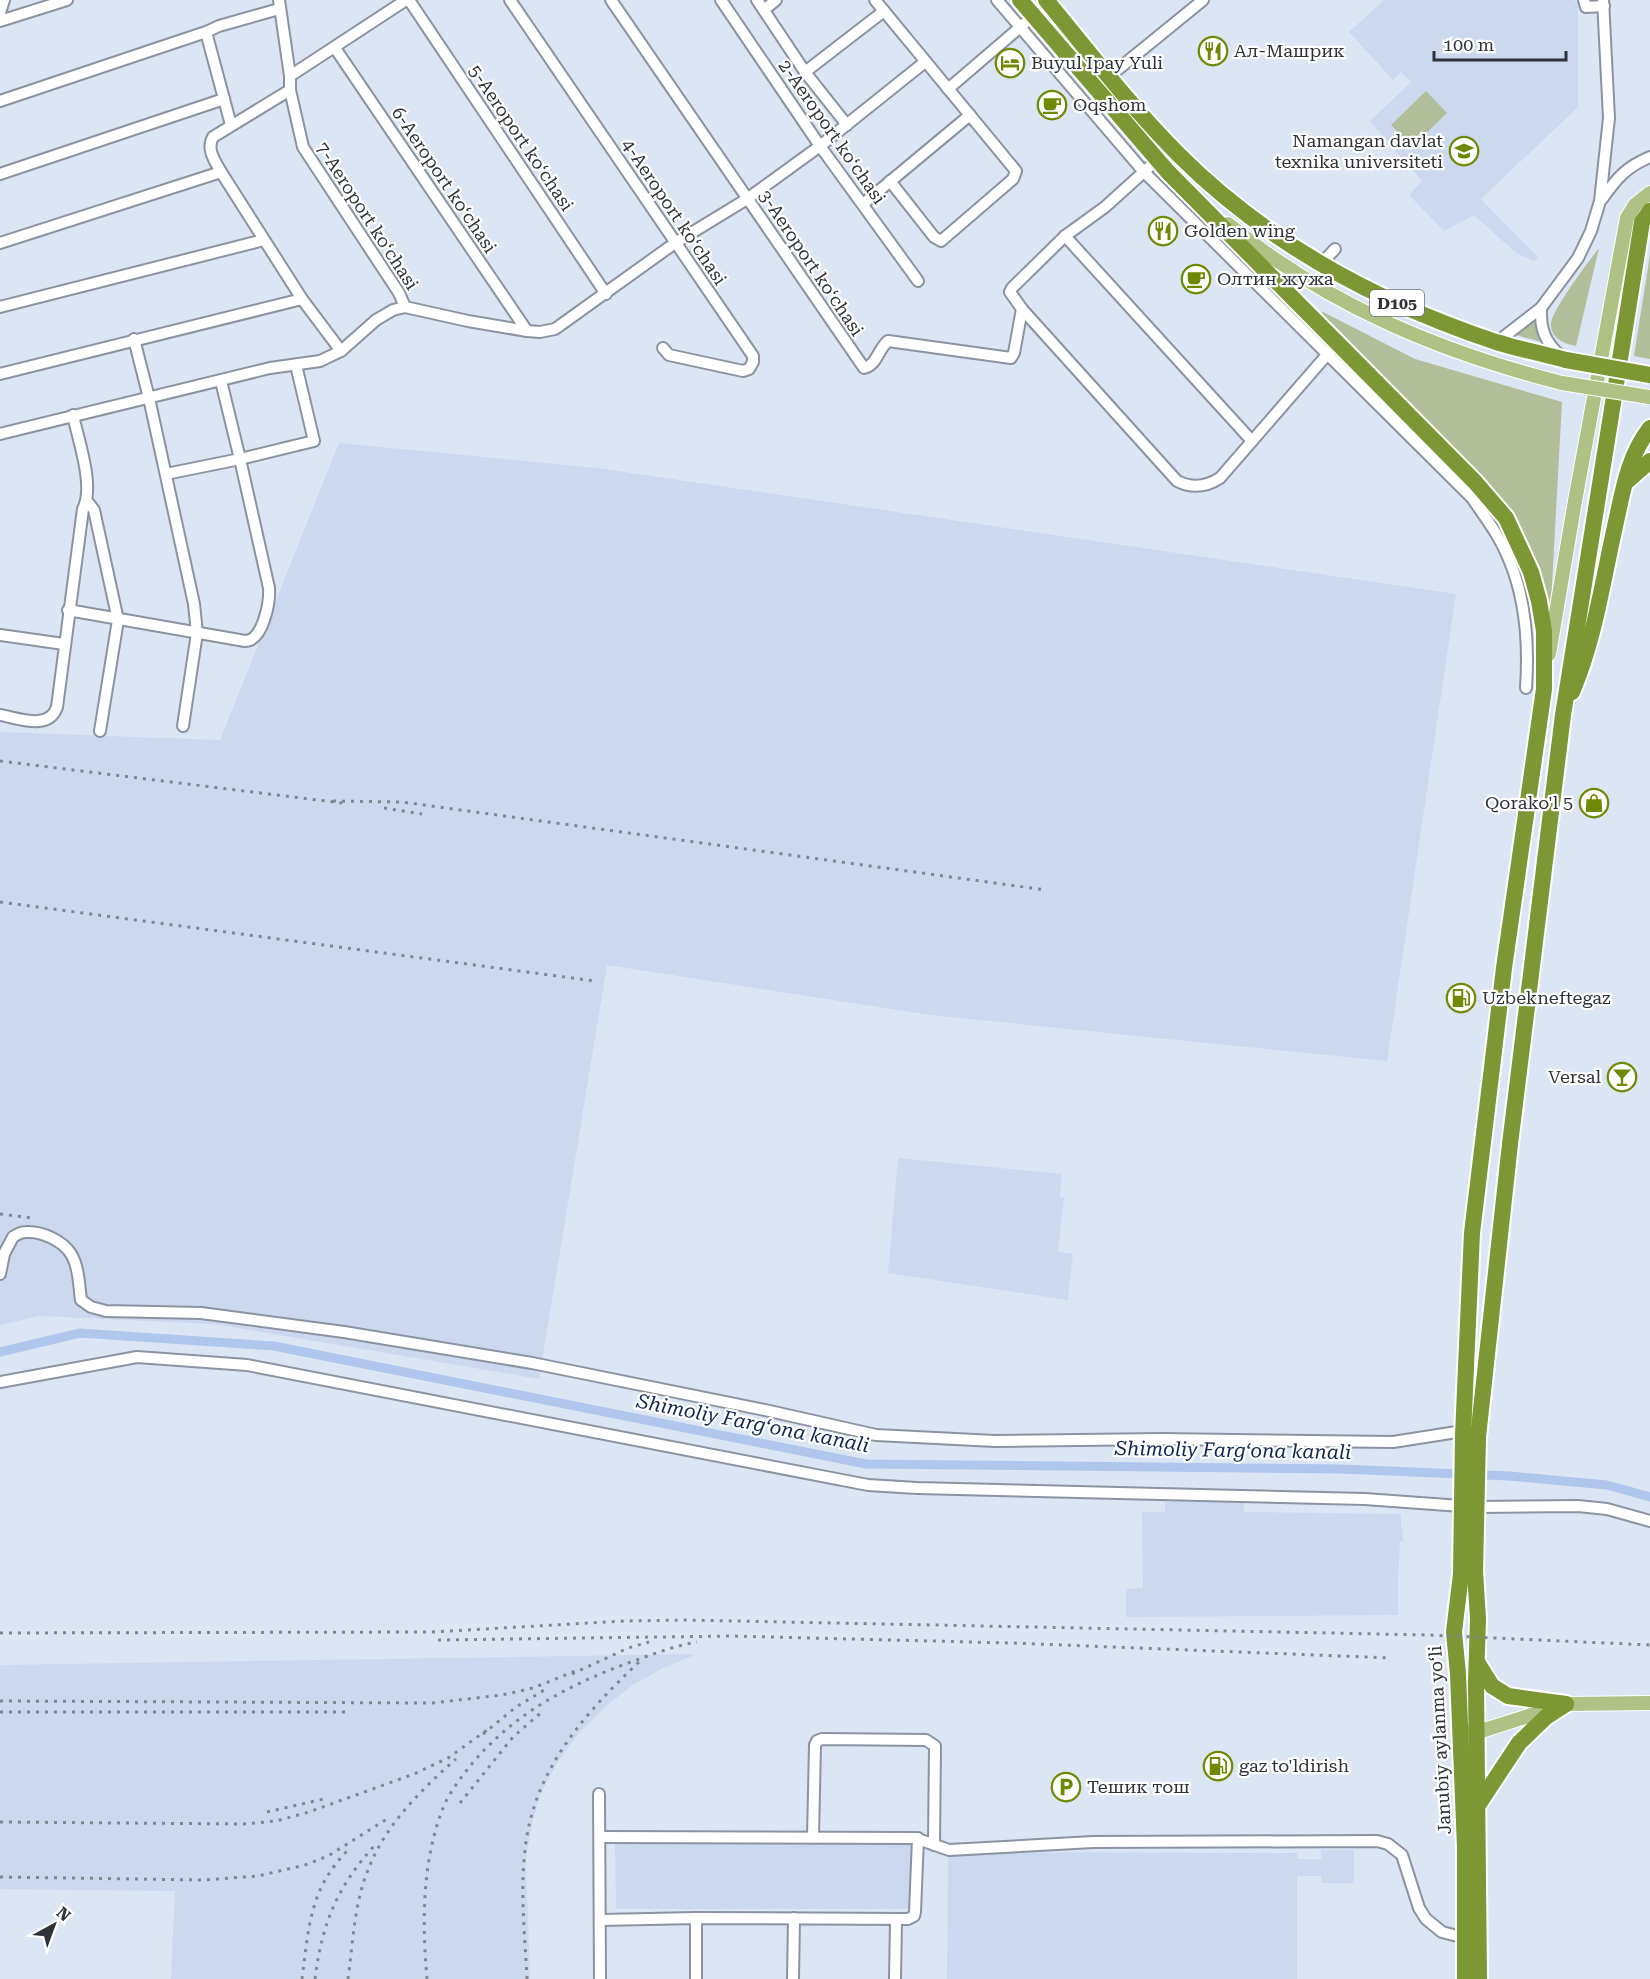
<svg xmlns="http://www.w3.org/2000/svg" width="1650" height="1979" font-family="'Roboto Serif',serif">
<style>
.built{fill:#ccd8ee}
.green{fill:#b1be99}
.lines{fill:none;stroke-linecap:round;stroke-linejoin:round}
.canal{stroke:#b1c6ec;stroke-width:9}
.minor-casing{stroke:#8b93a0;stroke-width:14}
.major-casing{stroke:#fff;stroke-width:16}
.highway-casing{stroke:#fff;stroke-width:20}
.minor{stroke:#fff;stroke-width:10}
.major{stroke:#b0c185;stroke-width:14}
.highway{stroke:#7c9733;stroke-width:16}
.rail{stroke:#808590;stroke-width:3;stroke-dasharray:3 6;stroke-linecap:butt}
.major-bridge-casing{stroke:#fff;stroke-width:16;stroke-linecap:butt}
.highway-bridge-casing{stroke:#fff;stroke-width:20;stroke-linecap:butt}
.major-bridge{stroke:#b0c185;stroke-width:14}
.highway-bridge{stroke:#7c9733;stroke-width:16}
.labels{text-anchor:middle;stroke-width:4.5;stroke-linejoin:round;paint-order:stroke}
.shield{fill:#fff;stroke:#6d7074;stroke-width:1.5}
.shield-label{font-size:16px;font-weight:bold;fill:#2f3238}
.poi-label{font-size:18px;fill:#2f3238;stroke:#fff;text-anchor:start}
.street-label{font-size:18px;fill:#2f3238;stroke:#fff}
.water-label{font-size:20px;font-style:italic;fill:#0f2653;stroke:#fff}
</style>
<rect width="100%" height="100%" fill="#dce5f4"/>
<g class="built">
<path d="M1384,0H1574L1578,4V107L1481,199L1538,257L1534,261L1516,253L1474,215L1444,231L1409,195L1422,181L1370,121L1411,82L1401,72L1393,80L1349,32Z"/>
<path d="M339,443L597,468L1456,594L1387,1061L930,1015L607,965L539,1379L214,1324L39,1316L0,1325V732L220,740Z"/>
<path d="M898,1158L1062,1174L1060,1197H1064L1058,1252L1073,1254L1068,1300L888,1273Z"/>
<path d="M1244,1501V1512L1401,1514V1529H1403V1541H1400L1398,1582V1615L1126,1617V1589L1143,1588L1142,1512H1165V1502Z"/>
<path d="M697,1654L663,1668L633,1685L606,1706L579,1733L559,1760L541,1792L532,1824L526,1859L530,1979H171L175,1891L0,1889V1665Z"/>
<path d="M615,1840L914,1841V1909H616Z"/>
<path d="M1321,1850H1354V1883H1321V1876H1297V1979H947L948,1852L1297,1853V1859H1321Z"/>
</g>
<g class="green">
<path d="M1426,91L1447,113L1412,147L1391,125Z"/>
<path d="M1599,248L1576,346C1564,344 1550,338 1551,323C1552,310 1589,261 1599,248Z"/>
<path d="M1650,255V359L1634,356Z"/>
<path d="M1323,312L1415,359L1562,402L1550,621L1535,559L1512,514L1480,475L1318,315Z"/>
<path d="M1537,315V329L1542,342L1516,335Z"/>
</g>
<g class="lines">
<path class="canal" d="M0,1352L80,1333L274,1346L866,1464L1341,1469L1509,1476L1607,1485L1650,1497"/>
<g class="minor-casing">
<g id="minor">
<path d="M279,0L290,76V90L303,147L399,293L405,307"/>
<path d="M409,0L606,294"/>
<path d="M510,0L753,356V362L749,369L743,371L669,355L663,348"/>
<path d="M611,0L864,368C877,365 878,349 888,341L1011,358L1014,353L1022,309"/>
<path d="M721,0L820,146L918,281"/>
<path d="M757,0L805,72L847,125"/>
<path d="M875,0L1016,171L1013,179L941,241L934,237L890,181"/>
<path d="M997,0L1144,172L1472,498C1485,517 1499,535 1508,557C1526,598 1529,644 1526,688"/>
<path d="M1584,0L1586,7L1604,6"/>
<path d="M764,10L776,0"/>
<path d="M0,13L4,0"/>
<path d="M0,21L67,0"/>
<path d="M206,32L231,125"/>
<path d="M335,48L527,331"/>
<path d="M805,72L884,11"/>
<path d="M290,76L406,0"/>
<path d="M1095,88L1203,0"/>
<path d="M948,89L1025,23"/>
<path d="M290,90L213,137C206,149 215,161 221,172L302,299L341,351"/>
<path d="M0,101L206,32L219,26L279,9"/>
<path d="M1157,160L1105,207L1065,236L1012,288L1010,292L1022,309L1177,481C1191,488 1206,487 1220,478L1332,349"/>
<path d="M0,174L224,99"/>
<path d="M1602,199C1617,178 1626,167 1650,157"/>
<path d="M863,204L970,115"/>
<path d="M1065,236L1252,441"/>
<path d="M0,243L221,172"/>
<path d="M1321,264L1335,249"/>
<path d="M0,307L264,240"/>
<path d="M1541,308C1540,329 1545,343 1562,357"/>
<path d="M134,339L149,398L194,604L197,633L183,726"/>
<path d="M1497,342L1541,308L1578,258L1591,231L1600,201L1609,118L1603,0"/>
<path d="M0,374L302,299"/>
<path d="M0,434L270,368L320,361L341,351L376,320L393,310L405,307L468,321L527,331L540,332L555,329L675,243L747,199L820,146L925,62"/>
<path d="M166,474L240,459L221,381"/>
<path d="M87,501L94,510L118,620L100,731"/>
<path d="M68,610L245,641C263,641 270,602 269,588L240,459L314,441L296,365"/>
<path d="M0,635L64,644"/>
<path d="M0,715C18,718 49,731 57,707L83,509C95,486 78,440 73,415"/>
<path d="M0,1274L4,1254L13,1237C16,1235 22,1232 26,1232C42,1231 63,1241 71,1254C79,1267 79,1286 81,1300L91,1307L106,1311L201,1313L344,1332L532,1363L765,1410L876,1435L995,1441L1162,1439L1393,1442L1463,1431"/>
<path d="M0,1382L137,1357L247,1365L868,1485L917,1488L1365,1499L1461,1506"/>
<path d="M1477,1507L1578,1506L1607,1509L1650,1521"/>
<path d="M599,1794L600,1979"/>
<path d="M600,1837L915,1838L949,1850L1093,1842L1377,1841L1388,1844L1402,1855L1419,1908L1426,1919L1442,1932L1465,1938"/>
<path d="M813,1837L815,1745L817,1741L822,1739L926,1740L935,1746L934,1845"/>
<path d="M696,1918V1979"/>
<path d="M601,1920L696,1918L908,1919L914,1916L915,1912L918,1838"/>
<path d="M793,1979L794,1918"/>
<path d="M895,1979L896,1920"/>
</g>
</g>
<g class="major-casing">
<g id="major">
<path d="M1228,224C1327,305 1440,352 1562,383"/>
<path d="M1549,654L1575,501L1627,218L1635,205L1650,193"/>
<path d="M1469,1732H1478L1566,1704L1650,1703"/>
</g>
</g>
<g class="highway-casing">
<g id="highway">
<path d="M1020,0L1168,172L1475,482L1506,518L1531,572L1539,601L1544,631V689L1504,968L1472,1233L1463,1435L1461,1574L1454,1632L1458,1674L1465,1848V1979"/>
<path d="M1046,0C1089,52 1131,107 1179,155C1267,243 1379,303 1496,342C1519,349 1543,354 1566,360"/>
<path d="M1625,483L1650,461"/>
<path d="M1572,692C1594,641 1602,585 1614,531C1622,496 1627,457 1650,428"/>
<path d="M1477,1662L1492,1686L1508,1696L1566,1704"/>
<path d="M1478,1805L1519,1743L1546,1717L1566,1704"/>
<path d="M1479,1979L1476,1682L1478,1619L1475,1571L1478,1437L1510,1144L1563,715L1642,222L1650,211"/>
</g>
</g>
<use href="#minor" class="minor"/>
<use href="#major" class="major"/>
<use href="#highway" class="highway"/>
<g class="rail">
<path d="M0,761L342,803"/>
<path d="M333,801L402,802L1046,890"/>
<path d="M384,808L422,814"/>
<path d="M0,902L595,981"/>
<path d="M0,1214L32,1218"/>
<path d="M0,1633L431,1632L625,1621L686,1620L1428,1635L1650,1645"/>
<path d="M438,1640L730,1636L1012,1643L1391,1658"/>
<path d="M572,1674L628,1648L649,1642"/>
<path d="M0,1701L432,1703L502,1695L533,1688L578,1670"/>
<path d="M0,1712H350"/>
<path d="M483,1734L516,1707L546,1689"/>
<path d="M460,1803L513,1737L544,1710"/>
<path d="M267,1812L328,1798"/>
<path d="M0,1822L244,1824L276,1821L309,1812L414,1774L448,1758L487,1730"/>
<path d="M0,1877L204,1880L258,1876L305,1865L328,1856L387,1819"/>
<path d="M302,1979C309,1927 309,1890 348,1850"/>
<path d="M315,1979C322,1923 337,1887 375,1845"/>
<path d="M348,1979C353,1943 354,1904 368,1870C385,1825 421,1790 456,1759"/>
<path d="M427,1979C422,1923 422,1861 443,1808C449,1793 460,1779 470,1766C512,1715 566,1686 628,1663C651,1655 673,1646 697,1642"/>
<path d="M527,1979C525,1936 520,1893 525,1850C533,1771 584,1714 639,1662"/>
</g>
<g class="major-bridge-casing">
<path id="major-bridge" d="M1562,383L1649,397"/>
</g>
<g class="highway-bridge-casing">
<path id="highway-bridge" d="M1566,360L1650,375"/>
</g>
<use href="#major-bridge" class="major-bridge"/>
<use href="#highway-bridge" class="highway-bridge"/>
</g>
<defs>
<g id="restaurant-ring" transform="scale(1.5)"><circle r="9.5" fill="#fff" stroke="#6e8a03" stroke-width="1.5"/><path d="M-5-6h1v4h1v-4h1v4h1v-4h1v5L-1.5 .5V6h-2V.5L-5-1ZM5-6V6H3V1.5H1.5Q1.5-4 5-6Z" fill="#6e8a03"/></g>
<g id="hotel-ring" transform="scale(1.5)"><circle r="9.5" fill="#fff" stroke="#6e8a03" stroke-width="1.5"/><path d="M-6-4.5h1.5V1H6V5H4.5V3h-9V5H-6ZM-4 0a1.8 1.8 0 1 1 3.6 0ZM.5 0V-2.5h3Q6-2.5 6 0Z" fill="#6e8a03"/></g>
<g id="cafe-ring" transform="scale(1.5)"><circle r="9.5" fill="#fff" stroke="#6e8a03" stroke-width="1.5"/><path d="M-5.5-4.5H6V0H3Q3 3.5 0 3.5H-2.5Q-5.5 3.5-5.5 0ZM3-3.2v2h1.7v-2ZM-6 4.5H4V6H-6Z" fill="#6e8a03"/></g>
<g id="university-ring" transform="scale(1.5)"><circle r="9.5" fill="#fff" stroke="#6e8a03" stroke-width="1.5"/><path d="M0-5L7-2L0 1L-7-2ZM-4 1L0 2.5L4 1V4Q0 6-4 4Z" fill="#6e8a03"/></g>
<g id="shop-ring" transform="scale(1.5)"><circle r="9.5" fill="#fff" stroke="#6e8a03" stroke-width="1.5"/><path d="M-5-2.5h2.3a2.7 3.5 0 0 1 5.4 0H5L5.5 6h-11ZM-1.5-2.5h3a1.5 2.3 0 0 0-3 0Z" fill="#6e8a03"/></g>
<g id="fuel-ring" transform="scale(1.5)"><circle r="9.5" fill="#fff" stroke="#6e8a03" stroke-width="1.5"/><path d="M-5.5-6h7V0h2V4h1.3V-2.5L3-4.5l.8-.8L6-3V5H2.5V1h-1V6h-7ZM-4.2-4.7v3.2H.2V-4.7Z" fill="#6e8a03"/></g>
<g id="bar-ring" transform="scale(1.5)"><circle r="9.5" fill="#fff" stroke="#6e8a03" stroke-width="1.5"/><path d="M-6-5H6L.8 .8V4.5H3.5V6h-7V4.5H-.8V.8Z" fill="#6e8a03"/></g>
<g id="parking-ring" transform="scale(1.5)"><circle r="9.5" fill="#fff" stroke="#6e8a03" stroke-width="1.5"/><path d="M-3.5-5.5H1a3.5 3.5 0 0 1 0 7H-1V5.5H-3.5ZM-1-3.4V-.6H.8a1.4 1.4 0 0 0 0-2.8Z" fill="#6e8a03"/></g>
</defs>
<g fill-rule="evenodd">
<use href="#restaurant-ring" x="1213" y="51"/>
<use href="#hotel-ring" x="1010" y="63"/>
<use href="#cafe-ring" x="1052" y="105"/>
<use href="#university-ring" x="1464" y="151"/>
<use href="#restaurant-ring" x="1163" y="231"/>
<use href="#cafe-ring" x="1196" y="279"/>
<use href="#shop-ring" x="1594" y="803"/>
<use href="#fuel-ring" x="1461" y="998"/>
<use href="#bar-ring" x="1622" y="1077"/>
<use href="#fuel-ring" x="1218" y="1766"/>
<use href="#parking-ring" x="1066" y="1787"/>
</g>
<g class="labels">
<rect class="shield" x="1370" y="290" width="54" height="26" rx="4.5"/>
<g class="shield-label">
<text x="1397" y="309">D105</text>
</g>
<g class="poi-label">
<text x="1234" y="57">Ал-Машрик</text>
<text x="1031" y="69">Buyul Ipay Yuli</text>
<text x="1073" y="111">Oqshom</text>
<text x="1443" y="147" text-anchor="end">Namangan davlat<tspan x="1443" dy="21">texnika universiteti</tspan></text>
<text x="1184" y="237">Golden wing</text>
<text x="1217" y="285">Олтин жужа</text>
<text x="1573" y="809" text-anchor="end">Qorako'l 5</text>
<text x="1482" y="1004">Uzbekneftegaz</text>
<text x="1601" y="1083" text-anchor="end">Versal</text>
<text x="1239" y="1772">gaz to'ldirish</text>
<text x="1087" y="1793">Тешик тош</text>
</g>
<g class="street-label">
<text transform="translate(832 132) rotate(55)" y="6">2-Aeroport koʻchasi</text>
<text transform="translate(521 138) rotate(56)" y="6">5-Aeroport koʻchasi</text>
<text transform="translate(444 180) rotate(56)" y="6">6-Aeroport koʻchasi</text>
<text transform="translate(674 212) rotate(56)" y="6">4-Aeroport koʻchasi</text>
<text transform="translate(367 216) rotate(57)" y="6">7-Aeroport koʻchasi</text>
<text transform="translate(811 263) rotate(56)" y="6">3-Aeroport koʻchasi</text>
<text transform="translate(1440 1740) rotate(-93)" y="6">Janubiy aylanma yoʻli</text>
</g>
<g class="water-label">
<text transform="translate(753 1423) rotate(11)" y="7">Shimoliy Fargʻona kanali</text>
<text transform="translate(1233 1450) rotate(1)" y="7">Shimoliy Fargʻona kanali</text>
</g>
</g>
<g transform="translate(54 1925) rotate(41)" stroke="#ffffff" stroke-width="4.5" paint-order="stroke">
<path d="M0-4.5L10 22L0 15L-10 22Z" fill="#2f3238"/>
<text y="-9" font-size="16" font-weight="bold" text-anchor="middle" fill="#2f3238">N</text>
</g>
<path d="M1434 51v9h132v-9" fill="none" stroke="#2f3238" stroke-width="3"/>
<text x="1443" y="51" font-size="18" fill="#2f3238" stroke="#ffffff" stroke-width="4.5" paint-order="stroke">100 m</text>
</svg>
